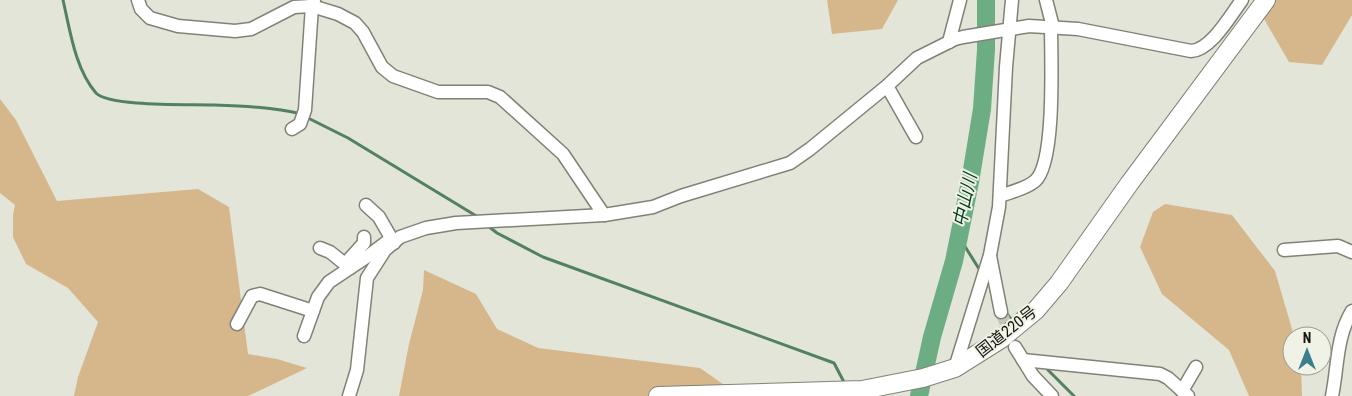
<svg xmlns="http://www.w3.org/2000/svg" width="1352" height="396" font-family="'Roboto Condensed','Noto Sans JP',sans-serif">
<style>
.green{fill:#d6b78b}
.lines{fill:none;stroke-linecap:round;stroke-linejoin:round}
.stream{stroke:#528062;stroke-width:3}
.river{stroke:#6cad84;stroke-width:18}
.minor-tunnel{stroke:#c3c6ba;stroke-width:12;stroke-dasharray:12 6;stroke-linecap:butt}
.minor-casing{stroke:#808277;stroke-width:15}
.highway-casing{stroke:#808277;stroke-width:20}
.minor{stroke:#fff;stroke-width:12}
.highway{stroke:#fff;stroke-width:18}
.labels{text-anchor:middle;stroke-width:4;stroke-linejoin:round;paint-order:stroke}
.street-label{font-size:16px;fill:#151611;stroke:#eff2e5}
.water-label{font-size:18px;font-style:italic;fill:#02391e;stroke:#eff2e5}
</style>
<rect width="100%" height="100%" fill="#e2e5d8"/>
<g class="green">
<path d="M827,0H898L882,29L832,34Z"/>
<path d="M1253,0H1352V15L1322,65L1289,62Z"/>
<path d="M0,99L16,120L57,201L198,189L229,207L248,354L277,359L307,368L248,396H74L78,377L98,322L68,288L26,264L13,237V215L15,205L0,193Z"/>
<path d="M1165,204L1232,215L1275,271L1294,336H1292V366H1301L1302,396H1249L1229,350L1162,294L1140,247L1153,212Z"/>
<path d="M424,270L476,294L497,329L538,348L700,368L740,396H399L409,344L423,290Z"/>
</g>
<g class="lines">
<g class="stream">
<path d="M63,0C70,30 75,69 96,93C109,107 192,104 213,105C242,106 273,107 301,114"/>
<path d="M306,117L348,138L478,217"/>
<path d="M488,226L497,233L543,257L834,363L845,384"/>
<path d="M959,237L981,272"/>
<path d="M1006,312L1010,318"/>
<path d="M1045,367L1074,396"/>
</g>
<path class="river" d="M919,396L932,337L954,261L970,182L982,109L986,50V0"/>
<path class="minor-tunnel" d="M1001,312L1012,340"/>
<g class="minor-casing">
<g id="minor">
<path d="M138,0L141,9L150,18L178,26L235,31L251,29L294,7L312,6L338,14L355,23L363,32L382,67L393,76L438,92H488L500,97L563,154L604,215"/>
<path d="M1046,0L1053,27"/>
<path d="M949,42L960,0"/>
<path d="M887,86L916,137"/>
<path d="M292,129L300,124L305,110L312,6L314,0"/>
<path d="M1000,196C1010,192 1026,189 1035,181C1056,163 1051,57 1051,27"/>
<path d="M366,205L379,217L394,243"/>
<path d="M320,248L330,252L350,268"/>
<path d="M1284,250L1338,246L1352,252"/>
<path d="M990,256L1001,312"/>
<path d="M345,264L364,243V237"/>
<path d="M237,324L252,296L260,294L313,311"/>
<path d="M304,336L318,297L329,282L368,256L388,241"/>
<path d="M1015,347L1033,376L1052,396"/>
<path d="M1023,360L1160,374L1168,378L1188,396"/>
<path d="M955,368L990,255L999,207L1006,67L1012,0"/>
<path d="M1182,391L1196,367"/>
<path d="M349,396L357,370L367,278L385,250L400,237L426,228L456,223L604,215L653,207L681,196L790,163L810,149L887,86L917,58L955,39L963,37L1029,26L1078,29L1191,51C1211,50 1230,16 1242,0"/>
<path d="M1332,396C1338,367 1336,337 1352,311"/>
</g>
</g>
<g class="highway-casing">
<path id="highway" d="M658,396L862,390L923,378L955,368L1001,339L1036,310L1059,283L1129,184L1266,0"/>
</g>
<use href="#minor" class="minor"/>
<use href="#highway" class="highway"/>
</g>
<g class="labels">
<g class="street-label">
<text transform="translate(1006 331) rotate(-38)" y="6">国道220号</text>
</g>
<g class="water-label">
<text transform="translate(965 200) rotate(-78)" y="6">中山川</text>
</g>
</g>
<g transform="translate(1307 351)"><circle r="24" fill="#eff2e5" stroke="#989a90"/>
<path d="M0-4L9 19L0 12L-9 19Z" fill="#3b7e8e"/>
<text y="-8" font-size="14" font-weight="bold" text-anchor="middle" fill="#151611">N</text>
</g>
</svg>
